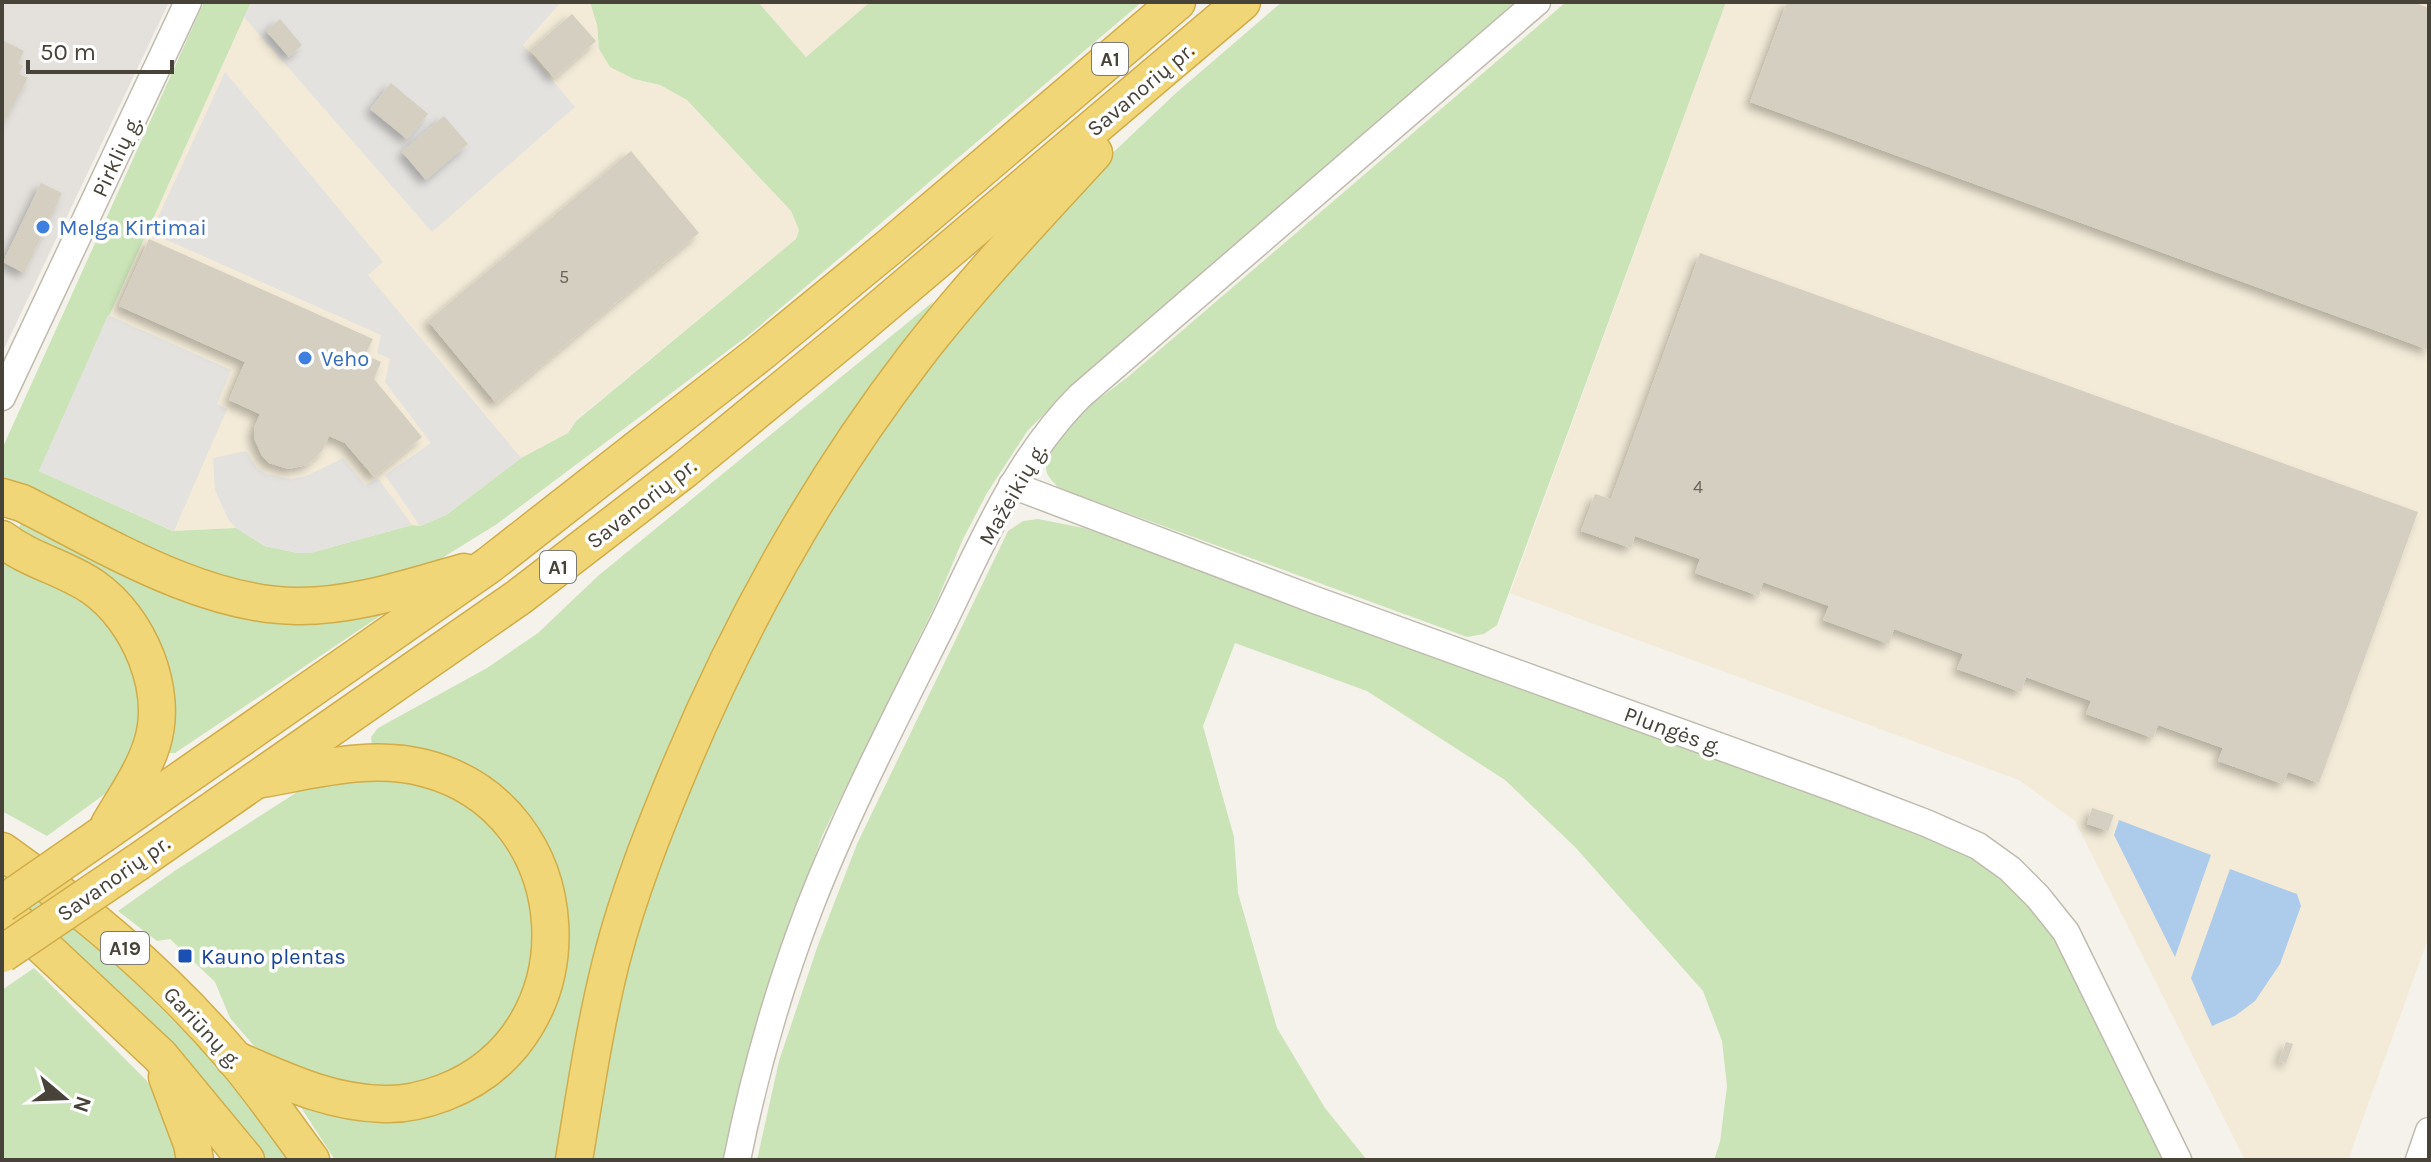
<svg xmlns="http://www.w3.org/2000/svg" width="2431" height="1162" font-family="Karla,sans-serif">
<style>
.commercial{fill:#f3ebd8}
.industrial{fill:#e4e1dc}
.green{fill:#cbe4b7}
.parking{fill:#e3e2df}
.water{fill:#adcbeb}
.building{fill:#d5cfc1;filter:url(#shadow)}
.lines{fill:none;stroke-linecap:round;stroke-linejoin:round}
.minor-casing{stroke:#bfbbae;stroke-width:29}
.highway-casing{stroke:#d0ad48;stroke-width:39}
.minor{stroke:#fff;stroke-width:26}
.highway{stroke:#f1d678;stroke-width:36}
.highway-bridge-casing{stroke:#d0ad48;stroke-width:39;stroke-linecap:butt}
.highway-bridge{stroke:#f1d678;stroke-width:36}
.shop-dot{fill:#3f7fe0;stroke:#fff;stroke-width:3}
.transit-dot{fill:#1a4fb4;stroke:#fff;stroke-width:3}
.labels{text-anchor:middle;stroke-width:7;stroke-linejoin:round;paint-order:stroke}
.number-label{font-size:18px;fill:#6a665b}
.shield{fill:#fff;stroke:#7e7b74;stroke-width:2}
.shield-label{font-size:20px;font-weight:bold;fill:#474339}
.street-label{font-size:22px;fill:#474339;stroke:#fff}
.shop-label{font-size:22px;fill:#366cbe;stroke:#fff;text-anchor:start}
.transit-label{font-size:22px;fill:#164399;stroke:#fff;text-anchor:start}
</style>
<defs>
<filter id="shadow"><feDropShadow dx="-5" dy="5" stdDeviation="4" flood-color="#0004"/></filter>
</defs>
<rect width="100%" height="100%" fill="#f4f2eb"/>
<g class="commercial">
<path d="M251,2H590L597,25L599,49L634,79L660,85L687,100L791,211L799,230L796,239L576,420L568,433L521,458L446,515L420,526L412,525L310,553L236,528L174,531L39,471Z"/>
<path d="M758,2H870L806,57Z"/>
<path d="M1726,2H2429V936L2348,1160H2245L2075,821L2019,780L1510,593Z"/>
</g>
<path class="industrial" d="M2,2H169L2,353Z"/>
<g class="green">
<path d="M204,2H251L39,471L173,531L236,528L265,546L298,553H310L412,525L420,526L446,515L521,458L568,433L576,421L796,239L799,230L791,211L687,100L660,85L634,79L610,67L599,49L597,25L590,2H758L806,57L870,2H1142L750,334L497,524L418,573L337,593L206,580L17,492L2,476V449Z"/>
<path d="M1282,2H1522L1097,363L1028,430L987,493L963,539L936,603L822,836L768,988L727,1160H584L636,913L724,685L890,407L1082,182L1176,93Z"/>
<path d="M1566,2H1726L1497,625L1484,634L1467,637L1059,488C1055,484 1049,478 1047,473C1036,438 1106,395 1129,376Z"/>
<path d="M934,301L784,529L717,650L559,1160H335L302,1109L306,1100L419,1110L558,992L566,959L569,929L567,902L554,865L535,831L372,747L371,737L378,728L487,668L538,633L599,575Z"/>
<path d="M26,513L162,580L389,610L175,753H165L159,660L15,536Z"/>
<path d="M1038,519L1084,528L1858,807L1965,851L2004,878L2032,907L2059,944L2169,1160H1714L1720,1142L1727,1086L1722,1041L1703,991L1576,848L1505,780L1367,691L1235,643L1203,726L1234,837L1238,893L1277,1028L1325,1108L1367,1160H757L779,1061L818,945L857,844L1008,531L1023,521Z"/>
<path d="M20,563L67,580L135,651L145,737L109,791L47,836L2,811V564Z"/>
<path d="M345,773L467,792L523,855L543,936L517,1018L453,1076L369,1094L260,1053L230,1018L215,982L170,939L157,941L118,911L176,870L305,787Z"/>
<path d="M2,869L86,933L224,1072L295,1160H261L2,901Z"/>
<path d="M34,968L146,1080L169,1113L184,1160H2V990Z"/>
</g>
<g class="parking">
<path d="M251,2H561L523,45L575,107L432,232L244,17Z"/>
<path d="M225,72L383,262L368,275L521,458L446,515L420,526L385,475L431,443L385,382L390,359L377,353L381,335L151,233Z"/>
<path d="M108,315L231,370L217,404L227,409L174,531L39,471Z"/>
<path d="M246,451L257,468L267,474L291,479L306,476L343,458L365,485L378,478L412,525L310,553H298L265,546L236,528L228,519L215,490L213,458Z"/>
</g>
<g class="water">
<path d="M2119,820L2211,855L2175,957L2114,835Z"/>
<path d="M2230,869L2297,894L2301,906L2280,964L2255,1001L2235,1016L2212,1026L2191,978Z"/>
</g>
<g class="building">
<path d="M1787,2H2413L2429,8V350L1750,102Z"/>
<path d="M572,14L596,41L554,78L530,50Z"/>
<path d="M280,19L302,45L289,57L266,31Z"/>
<path d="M2,40L24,51L18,63L23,66L19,74L28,78L2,125Z"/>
<path d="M391,83L428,114L407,139L370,109Z"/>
<path d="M444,116L468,144L426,180L402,152Z"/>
<path d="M631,151L699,233L496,403L428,321Z"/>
<path d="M41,183L62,193L24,273L3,262Z"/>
<path d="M149,239L373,339L365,355L381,362L374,379L422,437L374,477L345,443L329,436L322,451L307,465L288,469L269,463L262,456L254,438V428L260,414L229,400L245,362L119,306Z"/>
<path d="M1700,253L2418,512L2319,783L2288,772L2283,784L2218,761L2223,748L2158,725L2153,738L2086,714L2091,701L2026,677L2021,692L1957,669L1963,654L1894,629L1889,644L1823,620L1829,606L1763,582L1759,596L1695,573L1700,559L1635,536L1631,548L1581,531L1595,494L1611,499Z"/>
<path d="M2092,808L2114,815L2108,831L2087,824Z"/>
<path d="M2286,1042L2293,1044L2286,1063L2279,1061Z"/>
</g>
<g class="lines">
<g class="minor-casing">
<g id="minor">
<path d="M2,397L188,2"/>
<path d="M1012,485L1315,600L1837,789L1926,823L1978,846L2010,869L2038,897L2066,932L2178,1160"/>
<path d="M737,1160C754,1075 778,990 809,909C847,811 896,717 943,623C982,543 1017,459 1080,396L1537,2"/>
<path d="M2419,1160L2429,1131"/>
</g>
</g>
<g class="highway-casing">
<g id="highway">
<path d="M2,497L22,503C104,544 202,605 296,606C353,607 410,587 464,572"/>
<path d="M2,539C30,561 64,567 93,587C139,619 169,690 152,744C143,773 124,799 109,825"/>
<path d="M103,834L489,565L759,354L893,244L1177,2"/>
<path d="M2,851C87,911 167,979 234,1058C261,1090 286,1126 311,1160"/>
<path d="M138,862L519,597L684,470L850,334L1242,2"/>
<path d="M2,912L20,925L160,1056L246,1160"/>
<path d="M234,1059C283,1080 329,1103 384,1104C405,1105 424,1100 443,1093C596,1035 582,808 424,768C371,754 315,770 262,779"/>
<path d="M167,1077L192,1144L195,1160"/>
<path d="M574,1160C585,1093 595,1024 612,958C629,892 655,827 681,765C742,620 819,482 915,357C970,286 1033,219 1094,153"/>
</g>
</g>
<use href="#minor" class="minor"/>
<use href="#highway" class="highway"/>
<g class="highway-bridge-casing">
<g id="highway-bridge">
<path d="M2,904L103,834"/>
<path d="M2,954L138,862"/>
</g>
</g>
<use href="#highway-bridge" class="highway-bridge"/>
</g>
<g class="shop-dot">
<circle cx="43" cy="227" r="8"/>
<circle cx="305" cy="358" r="8"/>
</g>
<rect class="transit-dot" x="177" y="948" width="16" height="16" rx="4"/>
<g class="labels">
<g class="number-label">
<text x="564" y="283">5</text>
<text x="1698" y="493">4</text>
</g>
<g class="shield">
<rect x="1092" y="43" width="36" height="32" rx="6"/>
<rect x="540" y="551" width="36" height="32" rx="6"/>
<rect x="101" y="932" width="48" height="32" rx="6"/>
</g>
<g class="shield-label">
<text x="1110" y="66">A1</text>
<text x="558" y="574">A1</text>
<text x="125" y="955">A19</text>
</g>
<g class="street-label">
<text transform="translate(1140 89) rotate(-40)" y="8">Savanorių pr.</text>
<text transform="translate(116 156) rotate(-65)" y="8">Pirklių g.</text>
<text transform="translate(1012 494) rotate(-60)" y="8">Mažeikių g.</text>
<text transform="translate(641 503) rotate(-38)" y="8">Savanorių pr.</text>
<text transform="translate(1673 730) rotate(20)" y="8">Plungės g.</text>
<text transform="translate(113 878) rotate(-35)" y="8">Savanorių pr.</text>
<text transform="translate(203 1027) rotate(47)" y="8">Gariūnų g.</text>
</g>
<g class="shop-label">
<text x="59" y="235">Melga Kirtimai</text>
<text x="321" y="366">Veho</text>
</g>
<g class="transit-label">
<text x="201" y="964">Kauno plentas</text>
</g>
</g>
<rect width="2431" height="1162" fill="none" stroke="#474339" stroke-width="8"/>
<g transform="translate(64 1098) rotate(109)" stroke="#ffffff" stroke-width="6" paint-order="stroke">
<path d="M0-6L14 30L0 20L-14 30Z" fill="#474339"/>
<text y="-12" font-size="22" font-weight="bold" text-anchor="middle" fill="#474339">N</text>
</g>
<path d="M28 60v12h144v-12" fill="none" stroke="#474339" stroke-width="4"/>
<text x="40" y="60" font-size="24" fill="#474339" stroke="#ffffff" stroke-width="6" paint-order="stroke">50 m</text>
</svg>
